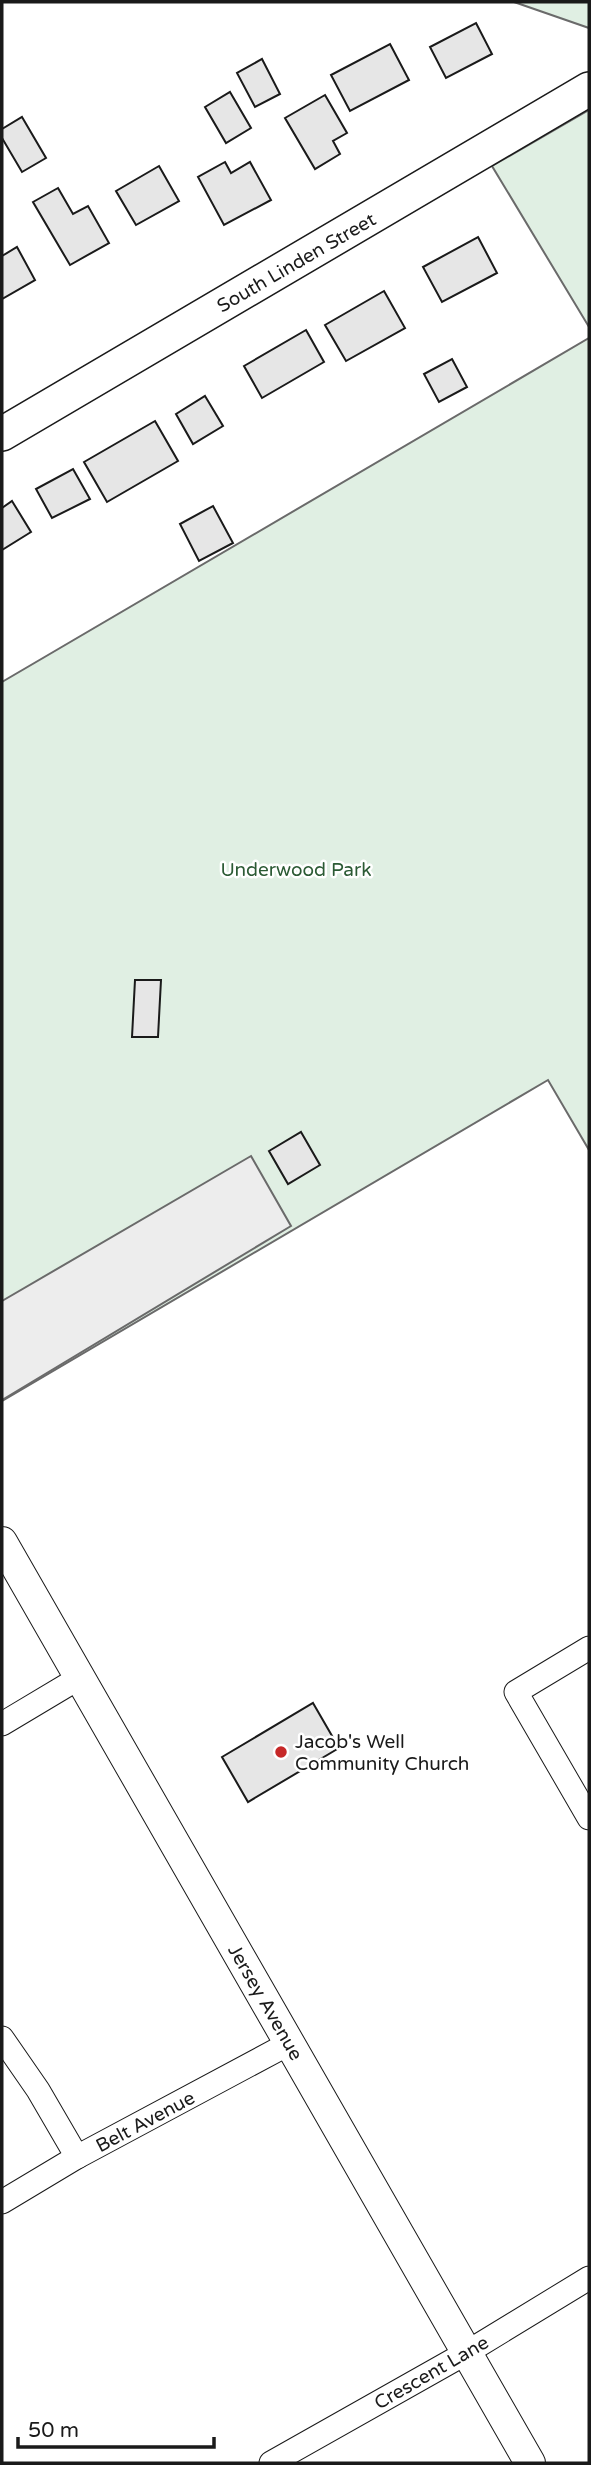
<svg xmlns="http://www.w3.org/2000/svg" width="591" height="2465" font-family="'Varela Round',sans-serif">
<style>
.green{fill:#e0efe3;stroke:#6a6a6a;stroke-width:2}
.parking{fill:#ededed;stroke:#6a6a6a;stroke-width:2}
.building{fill:#e6e6e6;stroke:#1a1a1a;stroke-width:2}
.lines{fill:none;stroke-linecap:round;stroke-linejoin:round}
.minor-casing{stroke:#1a1a1a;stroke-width:25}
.tertiary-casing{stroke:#1a1a1a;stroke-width:32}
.secondary-casing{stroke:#1a1a1a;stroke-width:36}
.minor{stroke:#fff;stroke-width:23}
.tertiary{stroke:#fff;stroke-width:30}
.secondary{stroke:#fff;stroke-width:33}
.poi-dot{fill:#c62828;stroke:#fff;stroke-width:2.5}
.labels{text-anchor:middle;stroke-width:5;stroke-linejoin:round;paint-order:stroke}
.street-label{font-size:19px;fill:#1a1a1a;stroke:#fff}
.park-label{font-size:19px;fill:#2b5a34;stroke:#fff}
.poi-label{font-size:19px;fill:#1a1a1a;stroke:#fff;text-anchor:start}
</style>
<rect width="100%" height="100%" fill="#fff"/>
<g class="green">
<path d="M514,2H589V28Z"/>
<path d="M589,110V327L492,166Z"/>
<path d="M589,338V1150L548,1080L2,1401V682Z"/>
</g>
<path class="parking" d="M251,1156L291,1226L2,1400V1301Z"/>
<g class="building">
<path d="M476,23L492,54L446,78L430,47Z"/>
<path d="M390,44L409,80L350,111L331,75Z"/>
<path d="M262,59L280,94L255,107L237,73Z"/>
<path d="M230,92L251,128L226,143L205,107Z"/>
<path d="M325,95L347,133L333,141L340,154L315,169L285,118Z"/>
<path d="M22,117L46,158L22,172L2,138V129Z"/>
<path d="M225,162L231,173L250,162L271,200L224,225L198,177Z"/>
<path d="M159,166L179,201L136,225L116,191Z"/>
<path d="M58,188L73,214L88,206L109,243L70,265L33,202Z"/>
<path d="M478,237L497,273L442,302L423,267Z"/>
<path d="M17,247L35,280L2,299V256Z"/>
<path d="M384,291L405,328L346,361L325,325Z"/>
<path d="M306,330L324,362L262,398L244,366Z"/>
<path d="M452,359L467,387L439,402L424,374Z"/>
<path d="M205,396L223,426L193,444L176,414Z"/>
<path d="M155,421L178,461L107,502L84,462Z"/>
<path d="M73,469L90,499L52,518L36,489Z"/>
<path d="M12,501L31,532L2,550V508Z"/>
<path d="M213,506L233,543L199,561L180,524Z"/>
<path d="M135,980H161L158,1037H132Z"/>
<path d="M301,1132L320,1165L288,1184L269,1151Z"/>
<path d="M313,1703L339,1748L248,1802L222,1757Z"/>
</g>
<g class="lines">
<g class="minor-casing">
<g id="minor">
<path d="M589,1648L516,1692L589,1818"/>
<path d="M2,1724L79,1678"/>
<path d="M2,2038L38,2090L77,2157"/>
<path d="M2,2202L77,2157L290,2043"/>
<path d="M271,2463L466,2353L589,2278"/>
</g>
</g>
<g class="tertiary-casing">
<path id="tertiary" d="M2,1542L530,2463"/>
</g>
<g class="secondary-casing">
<path id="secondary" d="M2,434L589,89"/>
</g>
<use href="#minor" class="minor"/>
<use href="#tertiary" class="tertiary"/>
<use href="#secondary" class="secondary"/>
</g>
<circle class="poi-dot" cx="281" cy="1752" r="7"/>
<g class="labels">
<g class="street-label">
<text transform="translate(296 262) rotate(-30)" y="7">South Linden Street</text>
<text transform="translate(266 2002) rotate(60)" y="7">Jersey Avenue</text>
<text transform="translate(145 2121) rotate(-28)" y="7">Belt Avenue</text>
<text transform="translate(431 2372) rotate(-30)" y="7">Crescent Lane</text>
</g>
<g class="park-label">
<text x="296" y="876">Underwood Park</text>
</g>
<g class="poi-label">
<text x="295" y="1748">Jacob's Well<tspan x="295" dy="22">Community Church</tspan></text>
</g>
</g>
<rect width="591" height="2465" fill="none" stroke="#1a1a1a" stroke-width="7"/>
<path d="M18 2437v10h196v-10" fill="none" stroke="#1a1a1a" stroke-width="3.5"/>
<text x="28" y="2437" font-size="21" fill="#1a1a1a" stroke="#ffffff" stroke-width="5" paint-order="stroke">50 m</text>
</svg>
